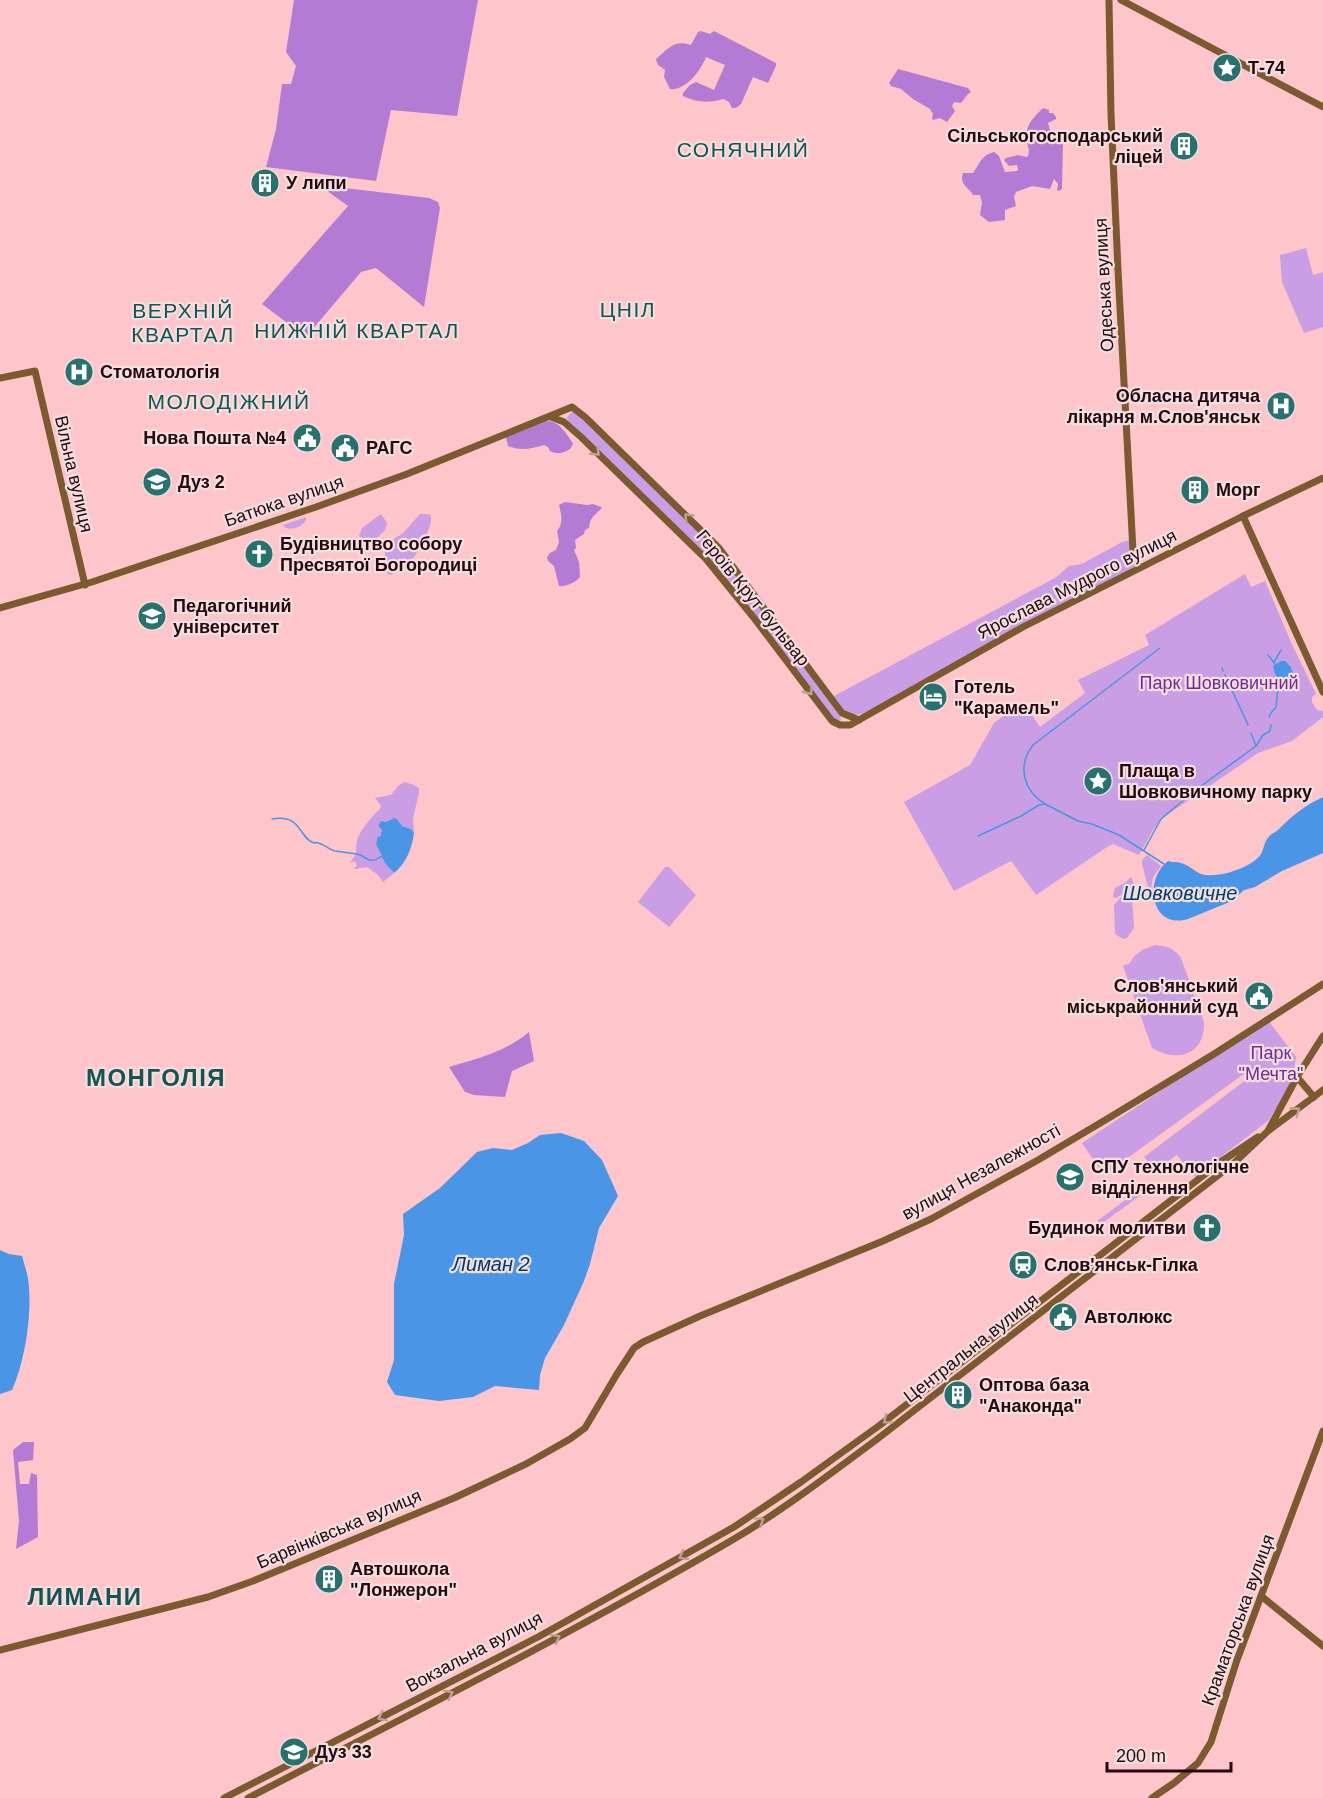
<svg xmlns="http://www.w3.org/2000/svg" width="1323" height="1798" font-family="Helvetica,sans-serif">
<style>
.green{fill:#c99ee4}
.forest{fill:#b37bd4}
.water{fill:#4a95e5}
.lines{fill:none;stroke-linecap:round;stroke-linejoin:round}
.stream{stroke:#4a95e5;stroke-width:1.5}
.secondary{stroke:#7b5a2f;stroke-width:7}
.oneway{stroke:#bca390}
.labels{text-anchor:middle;stroke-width:4.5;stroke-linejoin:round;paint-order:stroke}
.poi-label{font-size:18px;font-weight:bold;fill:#28080e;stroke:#f2dfe0;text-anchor:start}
.street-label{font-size:18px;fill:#28080e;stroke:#f2dfe0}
.park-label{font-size:18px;fill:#722b95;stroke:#f2dfe0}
.water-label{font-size:20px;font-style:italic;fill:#023a6d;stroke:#f2dfe0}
.quarter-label{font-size:21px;letter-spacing:1.5px;fill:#175351;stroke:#f2dfe0}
.district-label{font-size:24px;font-weight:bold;letter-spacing:1.5px;fill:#175351;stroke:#f2dfe0}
</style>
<rect width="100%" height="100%" fill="#fec6cb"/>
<g class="green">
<path d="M1306,248L1313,275L1323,272V327L1304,333L1282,282L1280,255Z"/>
<path d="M572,412L578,414L717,548L840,716L841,719L838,722L835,721L708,557L568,421L567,417Z"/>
<path d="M381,514L387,523L385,530L373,542L368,538H362L359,536L362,528Z"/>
<path d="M420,514H428L431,516C432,525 427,532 424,540C416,556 408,569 390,575L387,573V566L383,564L387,543L402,534Z"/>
<path d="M306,517V520C302,527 291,531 284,527L283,525Z"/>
<path d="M1130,540L1133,552L1134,567L1130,570L871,710C851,720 845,713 832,697L1055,578L1069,566L1082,564L1122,542Z"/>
<path d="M1245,574L1251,587L1265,581L1291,642L1316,694L1312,697V702L1317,710L1323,711V717L1292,741L1258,753L1161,819L1153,830L1139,855L1113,844L1107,847L1036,895L1011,861L954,891L904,802L970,765L994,723L1023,702L1040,727L1085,693L1078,680L1149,645L1145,635Z"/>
<path d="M405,782L414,785L419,788V793L413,818L414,833L411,829L402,826L397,819H390L378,826L382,830C381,835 377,841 378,846C378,853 389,867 394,873L383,882L378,875L367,867L355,869L354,868L357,866L355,861L350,863C360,849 354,854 357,841C359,831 373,815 380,809L381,806L375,798L391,795L399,785Z"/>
<path d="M1147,855L1161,866L1153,877L1150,895L1142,864V860Z"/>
<path d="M665,867H669L696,895L669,927L638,902Z"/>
<path d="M1131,877L1135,886V893L1134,894L1126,892L1116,898L1113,897L1115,888L1126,882Z"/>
<path d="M1122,896H1132L1134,928L1127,938L1123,939L1115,934L1114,905Z"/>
<path d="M1155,945C1167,946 1174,948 1181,958L1204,1022C1205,1055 1177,1063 1152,1048L1123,966L1130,963C1136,952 1143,949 1155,945Z"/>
<path d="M1268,1020L1296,1057L1292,1082L1269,1120L1195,1177L1177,1155L1155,1170L1144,1157L1251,1076L1248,1071L1104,1175L1082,1143Z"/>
<path d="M1139,1190L1142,1194L1100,1225L1097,1221Z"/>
</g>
<g class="forest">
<path d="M294,0H478L457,116L391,110L376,181L266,167L276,129L282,84H291L296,66L286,52Z"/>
<path d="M701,31L710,34L714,31L776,63V66L768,83L753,77L741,104L736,108H732L729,102L723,99C709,103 697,103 683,96V93L690,85L696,82L714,90L725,65L706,57C701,70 686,91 670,89L664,77L665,70C660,66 657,66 656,59C668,49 674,39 691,45L698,32Z"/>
<path d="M898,69L968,88L971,92L968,94L961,103L954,102L952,106L955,111L947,122L940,118L933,120L932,118L933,114L930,109L913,99L901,89L891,86L889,83Z"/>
<path d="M1043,108L1049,110V113H1053L1056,117V119L1048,123L1052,137L1054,138L1061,136L1063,139L1062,189L1059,191L1057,190L1058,184L1054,179L1050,189L1032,186L1016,192L1014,197L1016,206L1005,210V220L989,222L980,215L982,202L980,195H973C968,187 959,184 963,173H973C980,164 981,155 994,152L999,156L1005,172L1017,171L1018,169L1017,165L1009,166L1004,160L1006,158L1018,155L1026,157L1028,156C1030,150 1028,148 1027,142C1024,126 1033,118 1043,108Z"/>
<path d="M319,185L429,198L438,202L440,208L424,307L376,268L361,272L306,337L262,304L348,206Z"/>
<path d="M547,421C560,421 566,434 573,443L571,448C565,453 557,455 550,451L548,447L544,445C532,449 519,451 508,446L506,437Z"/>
<path d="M565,502L587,505L593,504L601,507L602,508C594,516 590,517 589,528L585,530L584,534L575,540L576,548L574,550L579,562L580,577C576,582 566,587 559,586L554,566L548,561L547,557L550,553L556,550L559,542L557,531C564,523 561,514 559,505Z"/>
<path d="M529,1032L534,1061L512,1071L505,1097L474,1095L465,1092L449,1067C476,1059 507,1051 529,1032Z"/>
<path d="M23,1442H34L33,1460L18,1462L20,1484H29L31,1473L37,1475L38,1537L16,1549L19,1521L13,1450Z"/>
</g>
<g class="water">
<path d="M1281,661H1285C1291,666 1295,672 1290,679H1279L1275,674L1273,666Z"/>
<path d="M1323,797V853L1282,871L1255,887L1244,890L1232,901L1188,919C1151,930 1143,880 1168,861C1173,863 1176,861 1181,863C1189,865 1194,871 1201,874C1217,879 1252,868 1261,854C1264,849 1264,842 1268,838C1271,833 1275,833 1279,829C1293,815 1304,806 1323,797Z"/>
<path d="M394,818L397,819L402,826L411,829L414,833C412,848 406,864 394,873L385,863L376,844L378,836L380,837L382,830L378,826L381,821L385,822Z"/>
<path d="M561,1133L584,1141L602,1160L618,1196L599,1228L590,1264L584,1281L564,1325L545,1358L540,1375L539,1390L495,1386L473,1397L439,1401L395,1395L387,1382L394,1360V1284L404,1235L403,1214L440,1188L477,1152L493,1148L512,1150L528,1143L540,1135Z"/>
<path d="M0,1250L9,1254L22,1256C24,1264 27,1272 28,1279C33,1310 25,1362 12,1390L0,1394Z"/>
</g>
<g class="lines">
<g class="stream">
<path d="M1268,655L1275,664"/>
<path d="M1274,662L1281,650"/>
<path d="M1222,668L1223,671"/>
<path d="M1225,675L1248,725"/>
<path d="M1269,717L1271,713L1276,707L1279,678"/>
<path d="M1251,733L1256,746"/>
<path d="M1045,804C1023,790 1017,766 1033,745L1160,648"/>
<path d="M272,819C303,814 298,838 314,843C315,843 317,842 318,843C324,844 328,849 335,851C342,852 350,853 357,854C368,856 367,866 382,856"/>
<path d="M978,836L1021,816L1039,805L1045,804L1078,821L1092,824L1119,835L1164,864"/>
<path d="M1144,850L1161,819L1197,789L1256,746L1263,735L1270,731L1271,725"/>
</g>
<g class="secondary">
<path d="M1109,0L1111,114L1118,270L1133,551L1139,568"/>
<path d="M1121,0L1323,107"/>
<path d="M0,378L35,371L85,585"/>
<path d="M551,417L564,422L581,437L706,559L754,618L832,721L840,725H850L1023,627L1243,516L1323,478"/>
<path d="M1243,516L1323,692"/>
<path d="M0,608L92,582L316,507L407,474L572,407L585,417L719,548L842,713L859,720"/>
<path d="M1297,1077L1314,1097"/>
<path d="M1269,1129L1297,1077L1323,1036"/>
<path d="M1261,1596L1323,1646"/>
<path d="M0,1650L208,1597L253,1581L454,1498L526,1464L570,1439L585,1428L617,1374L634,1348L643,1342L700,1316L883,1241L931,1219L1038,1160L1107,1119L1214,1054L1323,984"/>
<path d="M224,1798L538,1637L734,1527L801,1482L880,1425L1222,1161L1258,1137"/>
<path d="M248,1798C411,1714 575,1632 734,1539C783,1510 830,1474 876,1440L1234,1163L1268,1131L1323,1090"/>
<path d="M1152,1798L1174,1783L1198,1763L1211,1742L1237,1660L1323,1431"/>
</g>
</g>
<defs><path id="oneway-chevron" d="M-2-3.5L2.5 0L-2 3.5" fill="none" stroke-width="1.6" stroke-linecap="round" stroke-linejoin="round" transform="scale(1.5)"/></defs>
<g class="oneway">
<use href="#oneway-chevron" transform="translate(596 452) rotate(44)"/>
<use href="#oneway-chevron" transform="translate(688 517) rotate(-135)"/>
<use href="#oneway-chevron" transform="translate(809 691) rotate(53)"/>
<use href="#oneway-chevron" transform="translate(1296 1111) rotate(-36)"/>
<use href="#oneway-chevron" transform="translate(887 1420) rotate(143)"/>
<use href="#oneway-chevron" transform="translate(760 1521) rotate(-34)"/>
<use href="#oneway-chevron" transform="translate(683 1556) rotate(151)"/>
<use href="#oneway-chevron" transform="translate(556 1638) rotate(-29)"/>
<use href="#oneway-chevron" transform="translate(449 1694) rotate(-27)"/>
<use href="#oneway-chevron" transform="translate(382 1717) rotate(153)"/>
</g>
<defs>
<g id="sight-disc" transform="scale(1.5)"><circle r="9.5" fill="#27726f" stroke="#f2dfe0"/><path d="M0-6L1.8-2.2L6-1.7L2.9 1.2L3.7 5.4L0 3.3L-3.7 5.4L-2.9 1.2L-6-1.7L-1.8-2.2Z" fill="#fff"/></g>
<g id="building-disc" transform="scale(1.5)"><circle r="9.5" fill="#27726f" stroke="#f2dfe0"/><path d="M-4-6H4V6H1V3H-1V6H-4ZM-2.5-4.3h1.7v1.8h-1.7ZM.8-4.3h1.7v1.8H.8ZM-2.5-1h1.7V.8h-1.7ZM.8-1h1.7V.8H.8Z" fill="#fff"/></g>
<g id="hospital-disc" transform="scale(1.5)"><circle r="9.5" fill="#27726f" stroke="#f2dfe0"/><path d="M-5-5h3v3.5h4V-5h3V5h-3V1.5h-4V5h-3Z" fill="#fff"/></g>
<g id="civic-disc" transform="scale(1.5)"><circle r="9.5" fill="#27726f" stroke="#f2dfe0"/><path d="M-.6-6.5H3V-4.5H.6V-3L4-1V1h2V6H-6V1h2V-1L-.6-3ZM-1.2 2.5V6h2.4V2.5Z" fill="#fff"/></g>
<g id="school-disc" transform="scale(1.5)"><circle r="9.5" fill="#27726f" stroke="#f2dfe0"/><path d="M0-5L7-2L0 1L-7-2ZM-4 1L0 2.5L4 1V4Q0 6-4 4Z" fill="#fff"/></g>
<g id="church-disc" transform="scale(1.5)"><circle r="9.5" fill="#27726f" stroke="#f2dfe0"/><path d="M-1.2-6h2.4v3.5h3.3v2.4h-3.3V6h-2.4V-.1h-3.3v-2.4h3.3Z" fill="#fff"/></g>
<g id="university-disc" transform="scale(1.5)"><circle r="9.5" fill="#27726f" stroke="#f2dfe0"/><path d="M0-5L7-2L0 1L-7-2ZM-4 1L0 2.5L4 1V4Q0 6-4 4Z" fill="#fff"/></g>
<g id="hotel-disc" transform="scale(1.5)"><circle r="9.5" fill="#27726f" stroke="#f2dfe0"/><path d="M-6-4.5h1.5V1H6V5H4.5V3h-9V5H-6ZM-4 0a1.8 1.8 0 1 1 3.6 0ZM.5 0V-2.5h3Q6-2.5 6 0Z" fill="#fff"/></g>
<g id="station-disc" transform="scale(1.5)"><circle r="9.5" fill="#27726f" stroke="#f2dfe0"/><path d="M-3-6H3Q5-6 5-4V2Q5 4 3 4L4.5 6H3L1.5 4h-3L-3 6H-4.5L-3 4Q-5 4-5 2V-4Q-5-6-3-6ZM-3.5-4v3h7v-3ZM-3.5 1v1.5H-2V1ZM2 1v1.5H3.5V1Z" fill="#fff"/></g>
</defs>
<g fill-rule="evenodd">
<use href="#sight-disc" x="1227" y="68"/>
<use href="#building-disc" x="1184" y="146"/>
<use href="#building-disc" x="265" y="183"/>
<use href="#hospital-disc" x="79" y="372"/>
<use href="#hospital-disc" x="1281" y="406"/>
<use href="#civic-disc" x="307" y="438"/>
<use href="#civic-disc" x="345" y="448"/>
<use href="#school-disc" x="157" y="482"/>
<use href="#building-disc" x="1195" y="490"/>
<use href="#church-disc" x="259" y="554"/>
<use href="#university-disc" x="152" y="616"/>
<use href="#hotel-disc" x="933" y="697"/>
<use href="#sight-disc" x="1098" y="781"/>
<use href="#civic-disc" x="1259" y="996"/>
<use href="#university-disc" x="1070" y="1177"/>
<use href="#church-disc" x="1207" y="1228"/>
<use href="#station-disc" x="1023" y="1265"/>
<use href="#civic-disc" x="1063" y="1317"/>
<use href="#building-disc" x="958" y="1395"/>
<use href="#building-disc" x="329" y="1579"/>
<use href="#school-disc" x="294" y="1752"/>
</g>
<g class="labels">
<g class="poi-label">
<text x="1248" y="74">Т-74</text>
<text x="1163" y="142" text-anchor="end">Сільськогосподарський<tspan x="1163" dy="21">ліцей</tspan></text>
<text x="286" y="189">У липи</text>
<text x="100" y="378">Стоматологія</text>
<text x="1260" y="402" text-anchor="end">Обласна дитяча<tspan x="1260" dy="21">лікарня м.Слов'янськ</tspan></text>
<text x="286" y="444" text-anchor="end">Нова Пошта №4</text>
<text x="366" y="454">РАГС</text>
<text x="178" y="488">Дуз 2</text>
<text x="1216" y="496">Морг</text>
<text x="280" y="550">Будівництво собору<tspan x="280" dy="21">Пресвятої Богородиці</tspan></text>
<text x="173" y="612">Педагогічний<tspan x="173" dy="21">університет</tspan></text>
<text x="954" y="693">Готель<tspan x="954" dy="21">"Карамель"</tspan></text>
<text x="1119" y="777">Плаща в<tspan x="1119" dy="21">Шовковичному парку</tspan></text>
<text x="1238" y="992" text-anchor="end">Слов'янський<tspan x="1238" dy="21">міськрайонний суд</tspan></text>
<text x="1091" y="1173">СПУ технологічне<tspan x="1091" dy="21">відділення</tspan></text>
<text x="1186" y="1234" text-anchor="end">Будинок молитви</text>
<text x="1044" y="1271">Слов'янськ-Гілка</text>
<text x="1084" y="1323">Автолюкс</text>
<text x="979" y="1391">Оптова база<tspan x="979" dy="21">"Анаконда"</tspan></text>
<text x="350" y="1575">Автошкола<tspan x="350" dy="21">"Лонжерон"</tspan></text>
<text x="315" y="1758">Дуз 33</text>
</g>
<g class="street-label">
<text transform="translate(1104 285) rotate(-93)" y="6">Одеська вулиця</text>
<text transform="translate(74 474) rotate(77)" y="6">Вільна вулиця</text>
<text transform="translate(284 501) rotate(-19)" y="6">Батюка вулиця</text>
<text transform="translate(1077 584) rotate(-27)" y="6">Ярослава Мудрого вулиця</text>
<text transform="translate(753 598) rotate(51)" y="6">Героїв Крут бульвар</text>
<text transform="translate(981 1172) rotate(-29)" y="6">вулиця Незалежності</text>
<text transform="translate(971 1348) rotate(-38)" y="6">Центральна вулиця</text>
<text transform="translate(339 1529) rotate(-23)" y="6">Барвінківська вулиця</text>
<text transform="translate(1238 1620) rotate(-70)" y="6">Краматорська вулиця</text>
<text transform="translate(474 1652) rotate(-28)" y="6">Вокзальна вулиця</text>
</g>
<g class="park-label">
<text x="1219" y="689">Парк Шовковичний</text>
<text x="1271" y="1059">Парк<tspan x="1271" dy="21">"Мечта"</tspan></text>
</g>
<g class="water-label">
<text x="1180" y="900">Шовковичне</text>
<text x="491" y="1271">Лиман 2</text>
</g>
<g class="quarter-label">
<text x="743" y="157">СОНЯЧНИЙ</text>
<text x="628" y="317">ЦНІЛ</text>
<text x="183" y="318">ВЕРХНІЙ<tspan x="183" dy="24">КВАРТАЛ</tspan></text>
<text x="357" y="338">НИЖНІЙ КВАРТАЛ</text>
<text x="229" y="409">МОЛОДІЖНИЙ</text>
</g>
<g class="district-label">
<text x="156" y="1086">МОНГОЛІЯ</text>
<text x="85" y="1605">ЛИМАНИ</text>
</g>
</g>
<path d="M1107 1762v9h124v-9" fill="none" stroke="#28080e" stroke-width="3"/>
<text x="1116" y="1762" font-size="18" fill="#28080e" stroke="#f2dfe0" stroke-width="4.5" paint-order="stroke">200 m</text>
</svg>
